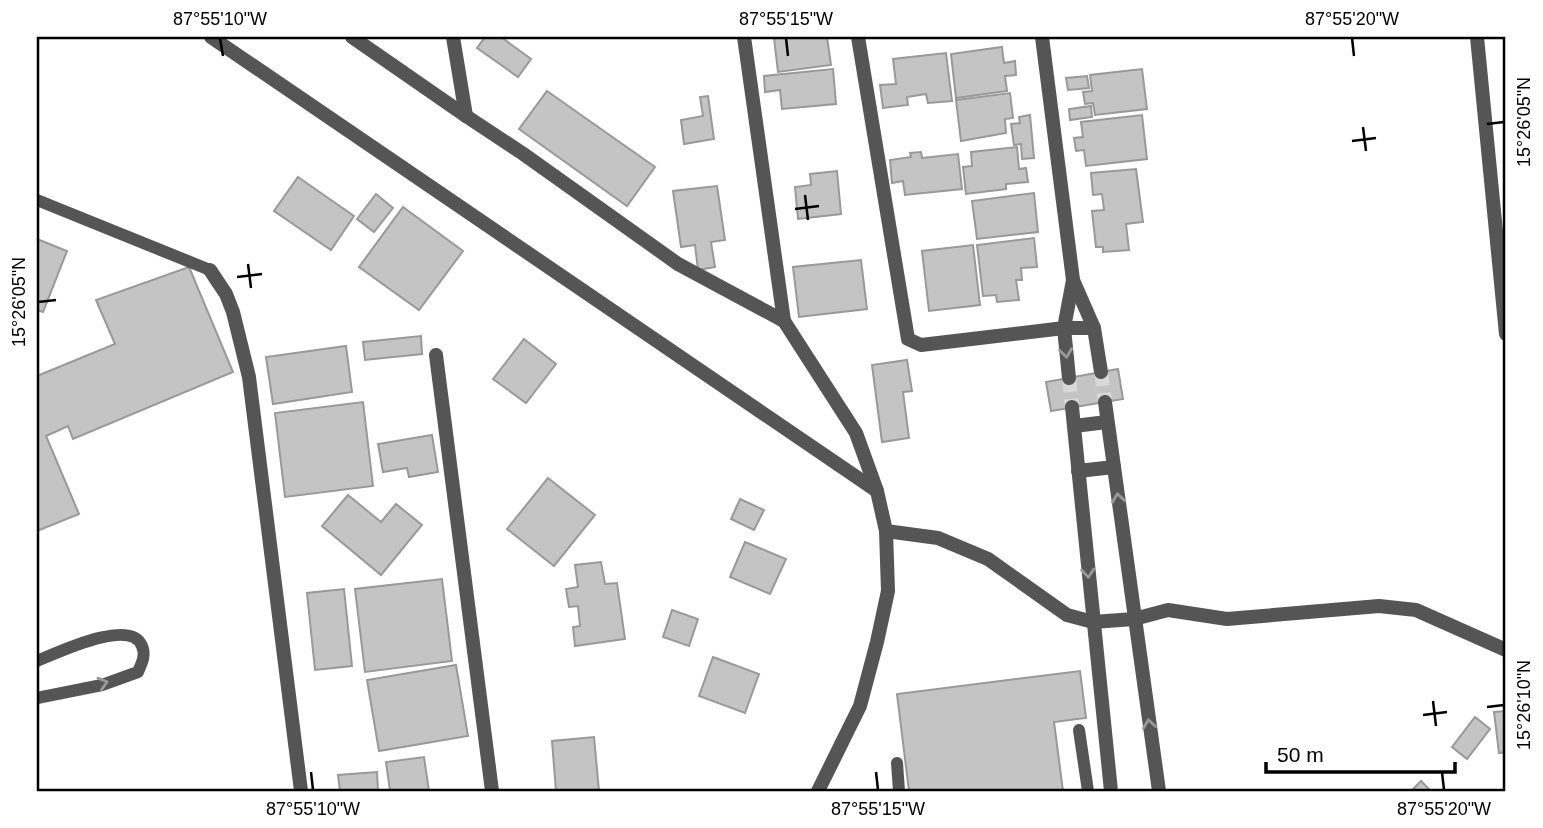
<svg xmlns="http://www.w3.org/2000/svg" width="1543" height="828" font-family="Arial,sans-serif">
<style>
.building{fill:#c4c4c4;stroke:#999;stroke-width:2}
.lines{fill:none;stroke-linecap:round;stroke-linejoin:round}
.minor-tunnel{stroke:#d9d9d9;stroke-width:14;stroke-dasharray:14 7;stroke-linecap:butt}
.service{stroke:#555;stroke-width:12}
.minor{stroke:#555;stroke-width:14}
.oneway{stroke:#999}
.ticks{fill:none;stroke:#000;stroke-width:2.5}
.neatline{fill:none;stroke:#000;stroke-width:2.5}
.ticks-label{font-size:18px;text-anchor:middle;fill:#000}
</style>
<rect width="100%" height="100%" fill="#fff"/>
<g class="building">
<path d="M485,37H501L531,59L518,77L477,48Z"/>
<path d="M788,37H827L831,65L778,72L774,38Z"/>
<path d="M1002,47L1004,63L1015,61L1016,75L1005,76L1007,91L956,98L951,54Z"/>
<path d="M946,53L952,101L928,103L926,94L907,97L908,105L883,108L880,85L896,84L893,59Z"/>
<path d="M833,69L836,104L782,109L780,90L765,92L764,76Z"/>
<path d="M1142,69L1147,109L1095,115L1093,103L1085,104L1083,92L1092,91L1090,75Z"/>
<path d="M1087,76L1089,88L1068,90L1066,78Z"/>
<path d="M547,91L655,167L627,206L519,129Z"/>
<path d="M1010,93L1013,118L1005,119L1006,133L961,141L956,100Z"/>
<path d="M708,96L714,139L684,144L681,120L703,116L700,97Z"/>
<path d="M1091,106L1092,117L1070,120L1069,109Z"/>
<path d="M1030,115L1034,158L1022,159L1021,144L1014,145L1011,124L1020,123L1019,117Z"/>
<path d="M1142,115L1147,159L1086,166L1084,150L1076,151L1074,138L1083,137L1081,122Z"/>
<path d="M1017,147L1019,169L1026,168L1028,182L1006,184V189L966,194L963,167L972,166L971,152Z"/>
<path d="M921,152L922,158L958,154L962,189L905,195L903,181L892,183L890,160L911,157L910,153Z"/>
<path d="M1136,169L1143,222L1126,224L1129,250L1103,252V247H1096L1092,211L1104,210L1102,194L1093,195L1091,173Z"/>
<path d="M837,171L841,214L798,219L795,187L811,185L810,174Z"/>
<path d="M298,177L354,216L331,250L274,211Z"/>
<path d="M717,186L725,240L711,242L715,267L698,270L695,245L681,247L673,191Z"/>
<path d="M1034,193L1038,232L977,239L972,201Z"/>
<path d="M376,194L393,208L374,232L357,219Z"/>
<path d="M403,207L463,251L419,310L359,267Z"/>
<path d="M1034,238L1037,267L1021,268L1022,280H1016L1019,300L997,302L996,295L983,296L977,245Z"/>
<path d="M37,239L67,251L43,312L37,310Z"/>
<path d="M973,245L980,305L929,311L922,251Z"/>
<path d="M861,260L867,309L799,317L793,267Z"/>
<path d="M189,267L233,372L73,439L68,426L46,436L79,514L37,531V376L115,344L96,300Z"/>
<path d="M421,336L422,354L365,360L363,342Z"/>
<path d="M524,339L556,364L526,403L493,379Z"/>
<path d="M346,346L352,392L273,404L266,357Z"/>
<path d="M907,360L912,391L903,392L909,438L882,442L872,365Z"/>
<path d="M1118,369L1123,399L1051,411L1046,382Z"/>
<path d="M363,402L373,486L285,497L275,413Z"/>
<path d="M432,435L438,472L409,477L407,468L383,472L378,444Z"/>
<path d="M548,478L595,515L554,566L507,529Z"/>
<path d="M348,495L381,522L396,504L422,525L381,575L322,526Z"/>
<path d="M740,499L764,510L754,530L731,519Z"/>
<path d="M745,542L786,559L770,594L730,577Z"/>
<path d="M601,562L605,584L617,583L625,639L575,646L573,627L580,626L578,606L569,607L566,589L578,587L575,565Z"/>
<path d="M442,579L452,661L365,672L355,589Z"/>
<path d="M344,589L352,666L315,670L307,593Z"/>
<path d="M672,610L698,619L689,646L663,637Z"/>
<path d="M713,657L759,674L745,713L699,696Z"/>
<path d="M456,665L468,736L379,751L367,680Z"/>
<path d="M1080,671L1086,718L1054,722L1063,791H909L897,694Z"/>
<path d="M1506,711V752L1499,753L1494,712Z"/>
<path d="M1475,717L1490,729L1467,759L1452,747Z"/>
<path d="M594,737L599,791H556L552,741Z"/>
<path d="M424,757L429,791H390L386,762Z"/>
<path d="M377,772L378,791H340L338,775Z"/>
<path d="M1421,781L1431,791H1411Z"/>
</g>
<g class="lines">
<g class="minor-tunnel">
<path d="M1101,372L1105,402"/>
<path d="M1069,378L1072,407"/>
</g>
<g class="service">
<path d="M37,200L210,270"/>
<path d="M37,661C57,653 131,617 142,646C146,655 142,663 138,672L102,685L37,698"/>
<path d="M1079,730L1088,791"/>
<path d="M897,763L899,791"/>
</g>
<g class="minor">
<path d="M211,37L877,491"/>
<path d="M352,37L466,116L522,153L678,264L784,321"/>
<path d="M453,37L466,116"/>
<path d="M744,37L784,321L856,433L877,491L886,531L888,591L877,642L860,706L818,791"/>
<path d="M858,37L908,339L921,345L1064,328H1094"/>
<path d="M1042,37L1073,280L1094,328L1101,372"/>
<path d="M1477,37L1506,334"/>
<path d="M210,270L226,294L233,312L249,377L301,791"/>
<path d="M436,355L492,791"/>
<path d="M1069,378L1064,328L1073,280"/>
<path d="M1105,402L1159,791"/>
<path d="M1072,407L1111,791"/>
<path d="M1074,426L1107,422"/>
<path d="M1078,471L1114,467"/>
<path d="M886,531L938,538L988,559L1067,615L1093,622L1134,619L1168,610L1227,619L1379,606L1416,610L1506,650"/>
</g>
</g>
<defs><path id="oneway-chevron" d="M-2-3.5L2.5 0L-2 3.5" fill="none" stroke-width="1.6" stroke-linecap="round" stroke-linejoin="round" transform="scale(1.75)"/></defs>
<g class="oneway">
<use href="#oneway-chevron" transform="translate(1066 353) rotate(83)"/>
<use href="#oneway-chevron" transform="translate(1118 498) rotate(-98)"/>
<use href="#oneway-chevron" transform="translate(1088 573) rotate(85)"/>
<use href="#oneway-chevron" transform="translate(103 683) rotate(-17)"/>
<use href="#oneway-chevron" transform="translate(1149 724) rotate(-98)"/>
</g>
<path class="ticks" d="M220,38L223,56M786,38L788,56M1352,38L1354,56M1487,124L1504,122M1363,127L1366,151M1352,141L1376,138M805,195L808,220M795,209L819,206M248,264L251,288M237,277L262,274M38,302L56,300M1433,701L1436,726M1487,707L1504,705M1423,715L1447,712M311,772L313,790M876,772L878,790M1442,772L1444,790"/>
<rect width="1543" height="828" fill="none" stroke="#ffffff" stroke-width="77"/>
<path d="M1266 762v10h189v-10" fill="none" stroke="#000000" stroke-width="3.5"/>
<text x="1277" y="762" font-size="21" fill="#000000" stroke="#ffffff" stroke-width="5" paint-order="stroke">50 m</text>
<rect x="38" y="38" width="1466" height="752" class="neatline"/>
<g class="ticks-label">
<text x="220" y="25">87°55'10"W</text>
<text x="786" y="25">87°55'15"W</text>
<text x="1352" y="25">87°55'20"W</text>
<text transform="translate(1524 122) rotate(-90)" y="6">15°26'05"N</text>
<text transform="translate(19 302) rotate(-90)" y="6">15°26'05"N</text>
<text transform="translate(1524 705) rotate(-90)" y="6">15°26'10"N</text>
<text x="313" y="815">87°55'10"W</text>
<text x="878" y="815">87°55'15"W</text>
<text x="1444" y="815">87°55'20"W</text>
</g>
</svg>
